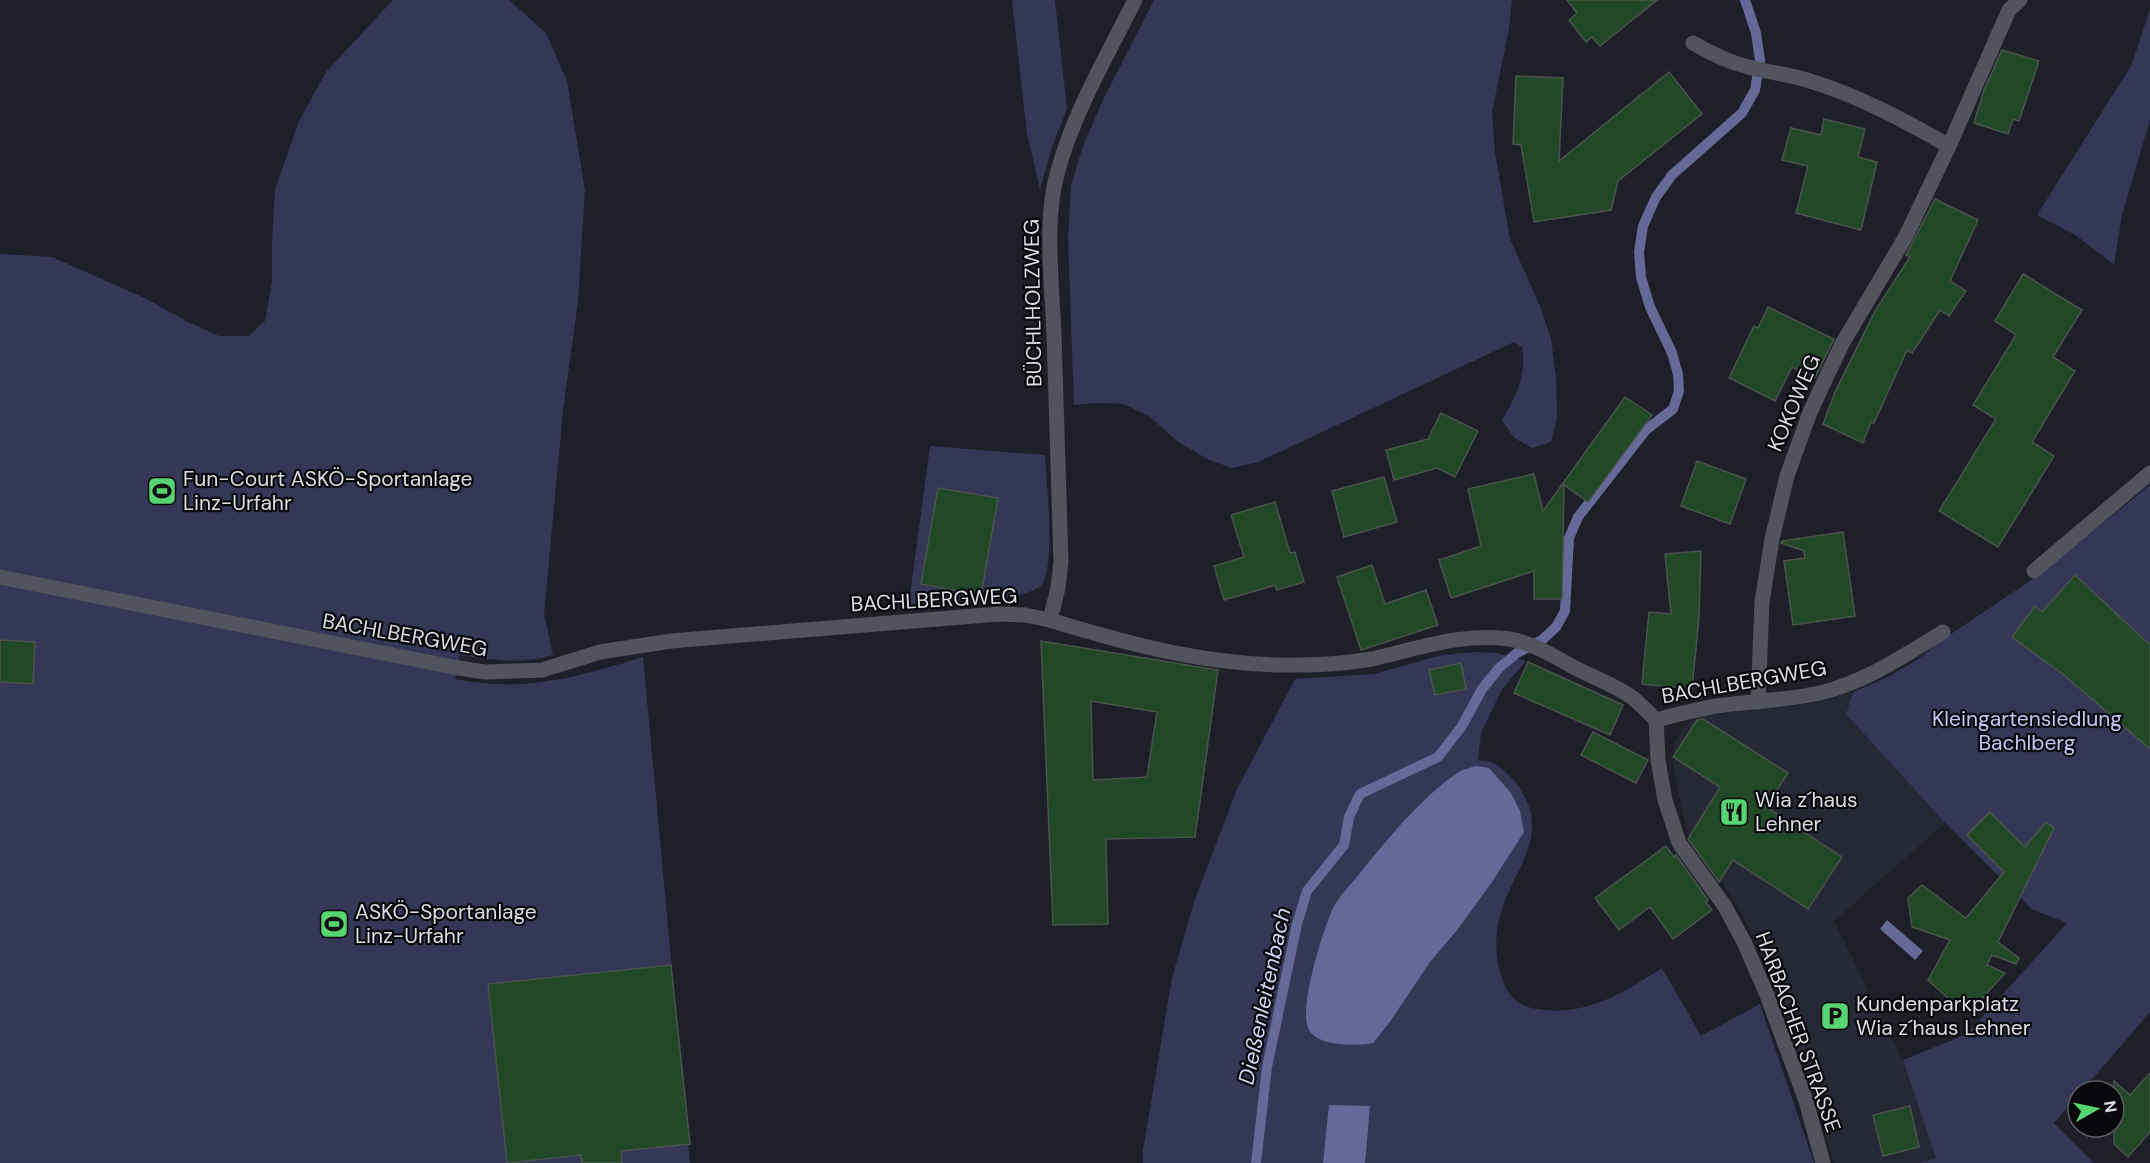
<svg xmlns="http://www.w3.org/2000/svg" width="2150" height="1163" font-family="'DM Sans',sans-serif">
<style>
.built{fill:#272836}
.green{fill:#343756}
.water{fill:#656997}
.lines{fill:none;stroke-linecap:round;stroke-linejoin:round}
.stream{stroke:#656997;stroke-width:10}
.building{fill:#214827;stroke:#4b544c;stroke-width:1.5;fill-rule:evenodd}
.street{stroke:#52535e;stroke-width:15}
.secondary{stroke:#52535e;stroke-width:15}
.labels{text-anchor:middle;stroke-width:4.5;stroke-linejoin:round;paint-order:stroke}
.street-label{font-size:21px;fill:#dcdde3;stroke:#09090d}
.poi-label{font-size:21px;fill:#dcdde3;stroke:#09090d;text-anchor:start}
.park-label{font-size:21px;fill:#c3c8f3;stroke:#09090d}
.water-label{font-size:22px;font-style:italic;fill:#d2d5f3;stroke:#09090d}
</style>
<rect width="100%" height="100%" fill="#1e1f28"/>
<path class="built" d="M1853,692L1846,714L1945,823L1834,921L1903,1060L1937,1158L1918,1163H1834L1812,1088L1782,1001L1759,947L1736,903L1688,836L1673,767L1674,745L1682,729L1698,716L1812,703Z"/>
<g class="green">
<path d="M393,0H509L546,33L567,81L585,190L578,301L563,411L544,614L553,655C522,665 492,660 460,655L455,679C526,693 576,677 643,657L690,1163H0V254L52,257L147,299L188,322L219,336H249L265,321L272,282V241L275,189L299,121L326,72Z"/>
<path d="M1012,0H1055L1067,109L1053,144L1040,189L1027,134Z"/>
<path d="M1154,0H1512L1509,29L1492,112L1495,152L1510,239L1540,306L1551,339L1556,377L1557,418L1551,442L1532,448L1514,438L1502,420C1516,395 1527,376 1522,347L1514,342L1258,462L1232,468L1207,459L1177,441L1149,416L1124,404L1097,403L1074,405L1068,238L1071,186L1083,146L1102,102Z"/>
<path d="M2150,10V120L2122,215L2114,265L2077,236L2037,215L2131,66Z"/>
<path d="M930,446L1045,455C1046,481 1056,564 1042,584C1029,602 933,607 908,610Z"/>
<path d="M2150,485V1012L2082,1091H2078V1095L2054,1123L2094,1163H1918L1936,1158L1903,1060L1967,1034L2067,923L2032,909L1945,823L1846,714L1853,692L1886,678L1917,660L1942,640L2039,575Z"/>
<path d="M1477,652L1497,653L1526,661L1502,689L1481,733L1478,760C1483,761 1490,761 1495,764C1512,774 1528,796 1531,815C1536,842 1521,866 1510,889C1496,917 1491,951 1503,981C1508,995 1516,1004 1531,1008C1584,1018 1620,995 1662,968L1701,1036L1760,1004L1814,1163H1143V1150L1172,978L1194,902L1237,789L1295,679L1374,674L1442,655Z"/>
</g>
<g class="water">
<path d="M1476,766L1489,768L1511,793L1520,811L1524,832L1492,882L1458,929L1430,962L1389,1023L1373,1043C1357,1046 1319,1047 1309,1030C1297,1011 1324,926 1334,906C1340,896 1349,886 1357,877C1384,843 1422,796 1459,772C1464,769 1470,768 1476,766Z"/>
<path d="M1887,920L1923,951L1915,960L1880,929Z"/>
<path d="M1329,1105L1370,1106L1365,1163H1323Z"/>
</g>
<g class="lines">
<path class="stream" d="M1256,1163L1267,1067L1297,924L1307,891L1344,845L1349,817L1360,794L1438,757L1462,726L1482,689L1499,668L1517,653L1542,640L1556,627L1565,611L1569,538L1578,517L1646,430L1673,409L1679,391L1678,374L1672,353L1650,307L1641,277L1639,252L1643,226L1656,197L1672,175L1742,113L1755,90L1760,60L1756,33L1745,0"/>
</g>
<g class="building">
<path d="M1567,0H1657L1600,46L1592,37L1586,42L1569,20L1577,13Z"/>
<path d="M2002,50L2039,61L2019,121L2013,119L2008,134L1974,123L1984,90Z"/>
<path d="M1669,72L1702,114L1618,181L1611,210L1534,222L1521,145L1513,144L1516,76L1563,78L1559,161Z"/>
<path d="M1824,119L1865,129L1858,157L1877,162L1861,230L1796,213L1808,166L1782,160L1791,128L1821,135Z"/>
<path d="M1935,199L1978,220L1950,281L1966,291L1949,316L1940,310L1912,353L1907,350L1874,423L1871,422L1863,443L1823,424L1835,392L1875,311L1910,257L1906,255Z"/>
<path d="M2023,274L2082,310L2053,357L2075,371L2032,442L2054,456L1998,547L1939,511L1996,419L1973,405L2016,335L1995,321Z"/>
<path d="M1768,307L1834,339L1815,378L1792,367L1775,401L1729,378L1754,326L1758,328Z"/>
<path d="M1625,397L1652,415L1588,502L1564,485L1562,599H1534V571L1451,598L1439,560L1481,546L1468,489L1534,474L1543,511Z"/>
<path d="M1441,413L1478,431L1455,477L1437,468L1394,480L1386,450L1428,439Z"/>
<path d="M1697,461L1746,479L1730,524L1681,506Z"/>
<path d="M1384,477L1397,522L1344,537L1332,491Z"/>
<path d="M938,488L998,498L981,595L921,584Z"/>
<path d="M1275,502L1290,553L1295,552L1304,582L1277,590L1275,585L1224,600L1214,566L1244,557L1231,515Z"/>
<path d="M1843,532L1855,616L1793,625L1784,561L1805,558L1804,551L1781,543L1782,541Z"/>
<path d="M1701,551L1699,617L1692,689L1642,684L1649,612L1671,614L1665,554Z"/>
<path d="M1372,565L1385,604L1426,590L1438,625L1361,650L1337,577Z"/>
<path d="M2075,575L2150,645V749L2064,675L2012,637L2035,606L2042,612Z"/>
<path d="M0,640L35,642L33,684L0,682Z"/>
<path d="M1041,641L1218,670L1195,837L1106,839L1108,924L1053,925ZM1091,701L1157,712L1147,777L1093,780Z"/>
<path d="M1528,662L1623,705L1610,735L1514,693Z"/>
<path d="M1461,663L1466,689L1435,695L1429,670Z"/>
<path d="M1703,719L1788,773L1766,807L1842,857L1808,909L1733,860L1719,882L1688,839L1720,787L1673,757L1697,720Z"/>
<path d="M1593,732L1648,760L1636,783L1581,755Z"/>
<path d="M1990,812L2025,847L2046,822L2054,828L1998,942L2019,958L2016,964L1992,955L1987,965L2005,973L1979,1002L1963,995L1958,1007L1928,980L1950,940L1912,927L1908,898L1922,885L1966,918L2004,872L1967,835Z"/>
<path d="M1666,846L1674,857L1676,855L1708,900L1706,902L1712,910L1673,939L1650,907L1619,930L1595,898Z"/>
<path d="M671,965L690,1144L621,1151L622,1163H582L581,1155L507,1163L488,984Z"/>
<path d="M2150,1073V1132L2128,1157L2114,1144V1081L2130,1095Z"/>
<path d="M1910,1106L1919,1147L1883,1156L1873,1115Z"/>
</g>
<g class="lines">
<g class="street">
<path d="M1135,0C1107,56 1073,113 1057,174C1044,221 1052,285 1054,334C1057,410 1059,486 1061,562L1058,588L1050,620C1131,645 1214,667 1299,665C1323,665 1348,663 1372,659C1417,649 1463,632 1510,639C1533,643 1557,658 1577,669C1595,678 1617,686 1633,698C1641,705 1649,713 1656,720"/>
<path d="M1693,43C1710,53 1729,62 1748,67C1768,72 1787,74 1807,80C1857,95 1904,120 1949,146L1906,236L1842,344L1810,412L1787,476L1772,539L1762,602L1758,702"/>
<path d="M1949,146L2009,10L2020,0"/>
<path d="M2034,571L2150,473"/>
<path d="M1656,720L1658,760L1665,800L1679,843L1724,905L1744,942L1767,995L1806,1101L1823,1163"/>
<path d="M1656,720C1679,714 1701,708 1724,705C1756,701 1788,700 1820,693C1865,682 1904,656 1943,632"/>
</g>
<path class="secondary" d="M0,577L458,668L485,672L542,670L600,652L671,641L999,614L1025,615L1050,620"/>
</g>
<defs>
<g id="stadium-square" transform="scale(1.5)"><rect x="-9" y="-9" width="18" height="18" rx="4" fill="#57d570" stroke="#09090d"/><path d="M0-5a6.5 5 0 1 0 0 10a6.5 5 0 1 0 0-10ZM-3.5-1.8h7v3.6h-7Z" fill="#111"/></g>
<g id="restaurant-square" transform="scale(1.5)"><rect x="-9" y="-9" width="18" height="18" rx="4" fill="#57d570" stroke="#09090d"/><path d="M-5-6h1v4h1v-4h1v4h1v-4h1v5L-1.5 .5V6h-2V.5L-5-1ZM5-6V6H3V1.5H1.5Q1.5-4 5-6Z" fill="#111"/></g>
<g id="parking-square" transform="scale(1.5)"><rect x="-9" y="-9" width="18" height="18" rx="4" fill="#57d570" stroke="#09090d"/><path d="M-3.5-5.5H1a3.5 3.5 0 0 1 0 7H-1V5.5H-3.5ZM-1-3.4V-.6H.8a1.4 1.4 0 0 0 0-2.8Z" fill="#111"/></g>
</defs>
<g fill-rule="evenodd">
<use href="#stadium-square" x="162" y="491"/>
<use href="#restaurant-square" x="1734" y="812"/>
<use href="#stadium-square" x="334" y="924"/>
<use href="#parking-square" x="1835" y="1016"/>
</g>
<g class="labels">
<g class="street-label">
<text transform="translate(1033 303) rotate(-91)" y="7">BÜCHLHOLZWEG</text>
<text transform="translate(1794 403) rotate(-67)" y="7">KOKOWEG</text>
<text transform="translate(934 600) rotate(-3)" y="7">BACHLBERGWEG</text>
<text transform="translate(405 635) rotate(10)" y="7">BACHLBERGWEG</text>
<text transform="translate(1744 682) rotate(-10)" y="7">BACHLBERGWEG</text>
<text transform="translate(1798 1032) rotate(70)" y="7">HARBACHER STRASSE</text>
</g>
<g class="poi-label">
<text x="183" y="486">Fun-Court ASKÖ-Sportanlage<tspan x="183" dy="24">Linz-Urfahr</tspan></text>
<text x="1755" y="807">Wia z´haus<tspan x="1755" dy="24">Lehner</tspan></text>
<text x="355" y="919">ASKÖ-Sportanlage<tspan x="355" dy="24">Linz-Urfahr</tspan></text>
<text x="1856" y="1011">Kundenparkplatz<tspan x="1856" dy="24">Wia z´haus Lehner</tspan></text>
</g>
<g class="park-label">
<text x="2027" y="726">Kleingartensiedlung<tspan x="2027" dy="24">Bachlberg</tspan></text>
</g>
<g class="water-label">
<text transform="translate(1264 996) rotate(-78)" y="8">Dießenleitenbach</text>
</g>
</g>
<g transform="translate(2096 1109) rotate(81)"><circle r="28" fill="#09090d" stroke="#5d5e63" stroke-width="1.5"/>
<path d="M0-4.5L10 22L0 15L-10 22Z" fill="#57d570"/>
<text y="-9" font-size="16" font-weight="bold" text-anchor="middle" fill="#dcdde3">N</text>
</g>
</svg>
